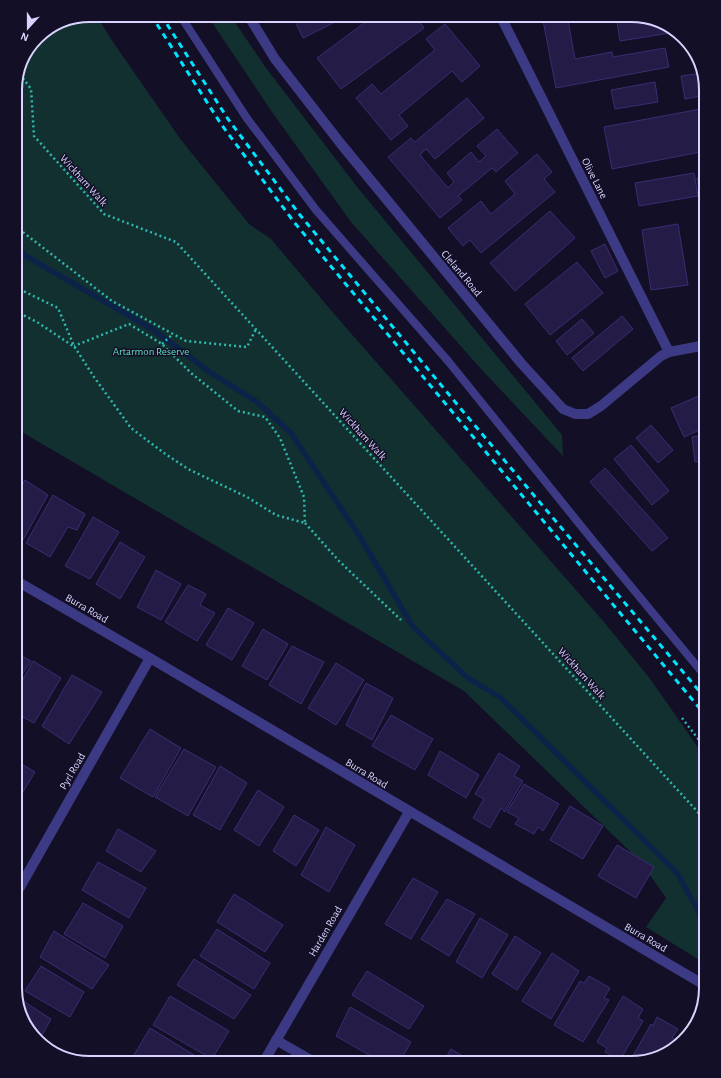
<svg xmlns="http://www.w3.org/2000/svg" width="721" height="1078" font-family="'Alegreya Sans',sans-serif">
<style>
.green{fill:#12302f}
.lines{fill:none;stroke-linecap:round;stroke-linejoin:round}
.stream{stroke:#0c2248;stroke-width:5.5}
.building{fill:#241b47;stroke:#3b2d73}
.path{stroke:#2fb8b0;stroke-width:2.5;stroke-dasharray:2 3;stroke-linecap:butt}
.lane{stroke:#3d3a85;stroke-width:8}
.street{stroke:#3d3a85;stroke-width:10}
.rail{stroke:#00e5ff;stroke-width:3;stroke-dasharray:6 5;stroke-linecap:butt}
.labels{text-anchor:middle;stroke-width:3;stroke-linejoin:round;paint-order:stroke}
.street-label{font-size:11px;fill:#d9d4ff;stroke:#130f26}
.park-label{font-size:11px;fill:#5fe0c0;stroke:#130f26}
.rim{fill:none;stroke:#d9d4ff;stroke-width:2}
</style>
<rect width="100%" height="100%" fill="#130f26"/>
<g class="green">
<path d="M90,15H96L113,42L181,140L249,224L271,239L335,315L604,622L651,680L706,759V964L646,927L666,898L641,862L464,691L15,428V85L37,37L61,21Z"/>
<path d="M207,15H230L266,68L358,188L562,435L563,456L481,369L351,222L272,112Z"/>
</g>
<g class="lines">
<path class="stream" d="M15,246L26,256L152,329L211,373L257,402L291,433L360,537L413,627L468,678L501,698L677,873L703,919L706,933"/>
</g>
<g class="building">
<path d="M306,15H349L303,38L295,21Z"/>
<path d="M375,15H415L424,28L341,89L317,58Z"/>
<path d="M542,15H567L575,59L612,52L613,57L665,48L669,67L556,88Z"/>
<path d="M616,15H636L669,25L676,32L620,41Z"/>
<path d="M445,24L480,66L462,82L452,71L399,115L408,126L391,140L356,98L372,84L381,94L435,50L426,39Z"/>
<path d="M701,73L706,90V95L685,99L681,76Z"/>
<path d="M655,82L658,102L615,109L611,90Z"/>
<path d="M467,98L484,118L435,159L426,149L420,155L448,188L454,182L447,173L471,152L479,162L486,156L477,146L497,129L518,153L496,172L492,168L458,196L462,200L440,218L388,157L411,138L415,142Z"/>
<path d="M706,108V151L612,169L604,127Z"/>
<path d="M537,154L552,172L544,179L555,192L481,253L470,240L463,246L448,228L481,201L491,214L515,194L505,181Z"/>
<path d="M694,173L698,196L639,206L635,183Z"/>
<path d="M706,176V224L697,178Z"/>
<path d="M550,211L575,238L515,291L490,263Z"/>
<path d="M678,224L688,285L651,290L642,230Z"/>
<path d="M605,244L618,271L605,278L591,251Z"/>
<path d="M577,262L603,293L550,335L525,304Z"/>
<path d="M622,316L633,329L583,371L572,358Z"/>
<path d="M582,319L594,333L567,355L556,341Z"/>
<path d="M701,395L706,406V427L684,437L671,408Z"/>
<path d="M651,425L673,450L658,463L636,438Z"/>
<path d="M706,435V460L695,462L692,437Z"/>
<path d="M631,445L669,491L652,505L614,459Z"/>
<path d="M605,468L668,538L652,551L590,482Z"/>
<path d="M25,480L48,495L23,540L15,535V498Z"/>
<path d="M53,495L85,514L77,530L68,527L50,557L26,543Z"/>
<path d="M93,517L119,532L90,579L65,566Z"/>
<path d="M120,542L145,557L120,599L96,584Z"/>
<path d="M156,570L181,584L161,620L137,607Z"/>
<path d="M188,585L206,594L200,605L215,613L197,641L165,622Z"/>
<path d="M228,608L254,623L232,660L206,645Z"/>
<path d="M263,629L288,644L267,680L242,666Z"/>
<path d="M292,646L324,662L301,704L269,685Z"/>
<path d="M15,652L31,661L15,685Z"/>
<path d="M33,661L61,678L34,723L15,713V694Z"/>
<path d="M336,663L364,680L336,725L308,708Z"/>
<path d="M72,675L102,692L69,744L42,726Z"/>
<path d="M366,683L393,698L372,740L346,725Z"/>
<path d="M391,715L433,739L415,770L372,746Z"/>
<path d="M150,729L181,748L153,797L120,778Z"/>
<path d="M184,749L216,767L188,816L155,797Z"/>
<path d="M440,751L479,775L466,798L428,775Z"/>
<path d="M499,753L520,766L514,776L523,781L505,812L501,808L490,828L473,818L484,799L475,794Z"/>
<path d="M15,760L35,772L20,797L15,794Z"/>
<path d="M220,766L247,783L220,830L193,815Z"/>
<path d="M524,784L559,804L543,831L538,827L534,834L515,824L519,818L507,812Z"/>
<path d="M258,790L284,807L259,846L234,830Z"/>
<path d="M570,806L603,826L583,859L550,840Z"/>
<path d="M294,815L319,830L296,866L273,851Z"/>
<path d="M326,827L355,845L329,892L301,875Z"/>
<path d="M118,829L156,851L141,872L106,851Z"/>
<path d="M617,845L654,867L636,898L598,876Z"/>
<path d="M98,862L146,888L129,918L82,890Z"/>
<path d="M413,878L438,892L411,939L385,924Z"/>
<path d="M234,894L283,925L265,952L217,922Z"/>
<path d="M447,899L475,914L449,956L421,939Z"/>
<path d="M83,903L123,926L105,958L64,934Z"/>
<path d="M480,918L508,935L482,978L456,962Z"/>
<path d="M217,929L270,963L254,989L200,956Z"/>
<path d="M54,931L109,965L92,989L40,957Z"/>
<path d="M515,936L541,953L517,990L492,974Z"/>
<path d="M552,953L579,971L551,1019L522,1001Z"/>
<path d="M194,959L251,995L234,1019L177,985Z"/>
<path d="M41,966L84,992L70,1017L25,991Z"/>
<path d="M367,971L424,1006L409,1029L352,995Z"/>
<path d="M589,976L610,988L604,998L609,1000L583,1042L554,1025L580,981L584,983Z"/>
<path d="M170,996L229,1031L212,1059L153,1025Z"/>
<path d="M623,996L643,1009L638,1018L643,1021L620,1060L605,1052L607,1048L597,1042Z"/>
<path d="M17,997L51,1019L39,1041L25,1025Z"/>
<path d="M350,1007L411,1042L399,1063H383L336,1036Z"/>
<path d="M657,1017L678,1029L672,1038L678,1042L668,1053L629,1063L651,1024L653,1026Z"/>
<path d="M150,1028L207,1063H147L134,1055Z"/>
<path d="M451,1049L474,1063H443Z"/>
</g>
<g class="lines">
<g class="path">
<path d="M20,74L31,89L34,136L104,214L176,242L706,821"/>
<path d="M15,226L112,301L186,341L247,347L256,329"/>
<path d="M15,287L58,308L74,346L94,377L131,428L164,453L188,469L247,497L276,515L305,523L304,497L280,438L265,417L238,411L191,373L162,344L129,324L74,346"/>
<path d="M15,311L37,322L73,346"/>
<path d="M162,344L173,334"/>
<path d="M305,523L339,561L401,620"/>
<path d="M682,718L706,749"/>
</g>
<path class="lane" d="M180,15L246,117L316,210L448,361L594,542L706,677"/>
<g class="street">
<path d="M248,15L275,59L341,144L521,363L563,409L575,414H588L601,406L661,356L669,352L706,345"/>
<path d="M500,15L669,352"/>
<path d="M15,580L150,658L706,986"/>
<path d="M15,896L150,658"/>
<path d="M276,1040L316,1063"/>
<path d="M263,1063L409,812"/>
</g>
<g class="rail">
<path d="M151,15L221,124L294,222L706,716"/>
<path d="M161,15L228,119L300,215L461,409L706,699"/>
</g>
</g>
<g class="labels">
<g class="street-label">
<text transform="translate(595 178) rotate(63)" y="4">Olive Lane</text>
<text transform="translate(84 180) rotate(48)" y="4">Wickham Walk</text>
<text transform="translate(462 273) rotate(50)" y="4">Cleland Road</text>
<text transform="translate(363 434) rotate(48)" y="4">Wickham Walk</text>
<text transform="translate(87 608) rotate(30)" y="4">Burra Road</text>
<text transform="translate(582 673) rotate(48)" y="4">Wickham Walk</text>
<text transform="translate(72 771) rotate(-60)" y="4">Pyrl Road</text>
<text transform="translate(367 773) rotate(31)" y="4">Burra Road</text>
<text transform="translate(325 931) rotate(-60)" y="4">Harden Road</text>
<text transform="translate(646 937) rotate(30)" y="4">Burra Road</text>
</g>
<g class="park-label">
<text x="151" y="355">Artarmon Reserve</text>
</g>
</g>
<path d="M0 0H721V1078H0ZM90 22H631A68 68 0 0 1 699 90V988A68 68 0 0 1 631 1056H90A68 68 0 0 1 22 988V90A68 68 0 0 1 90 22Z" fill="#130f26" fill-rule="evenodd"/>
<path class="rim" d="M90 22H631A68 68 0 0 1 699 90V988A68 68 0 0 1 631 1056H90A68 68 0 0 1 22 988V90A68 68 0 0 1 90 22Z"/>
<g transform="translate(28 28) rotate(201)" stroke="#130f26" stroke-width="3" paint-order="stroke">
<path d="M0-3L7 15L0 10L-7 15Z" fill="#d9d4ff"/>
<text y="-6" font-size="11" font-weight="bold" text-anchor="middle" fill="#d9d4ff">N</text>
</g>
</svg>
